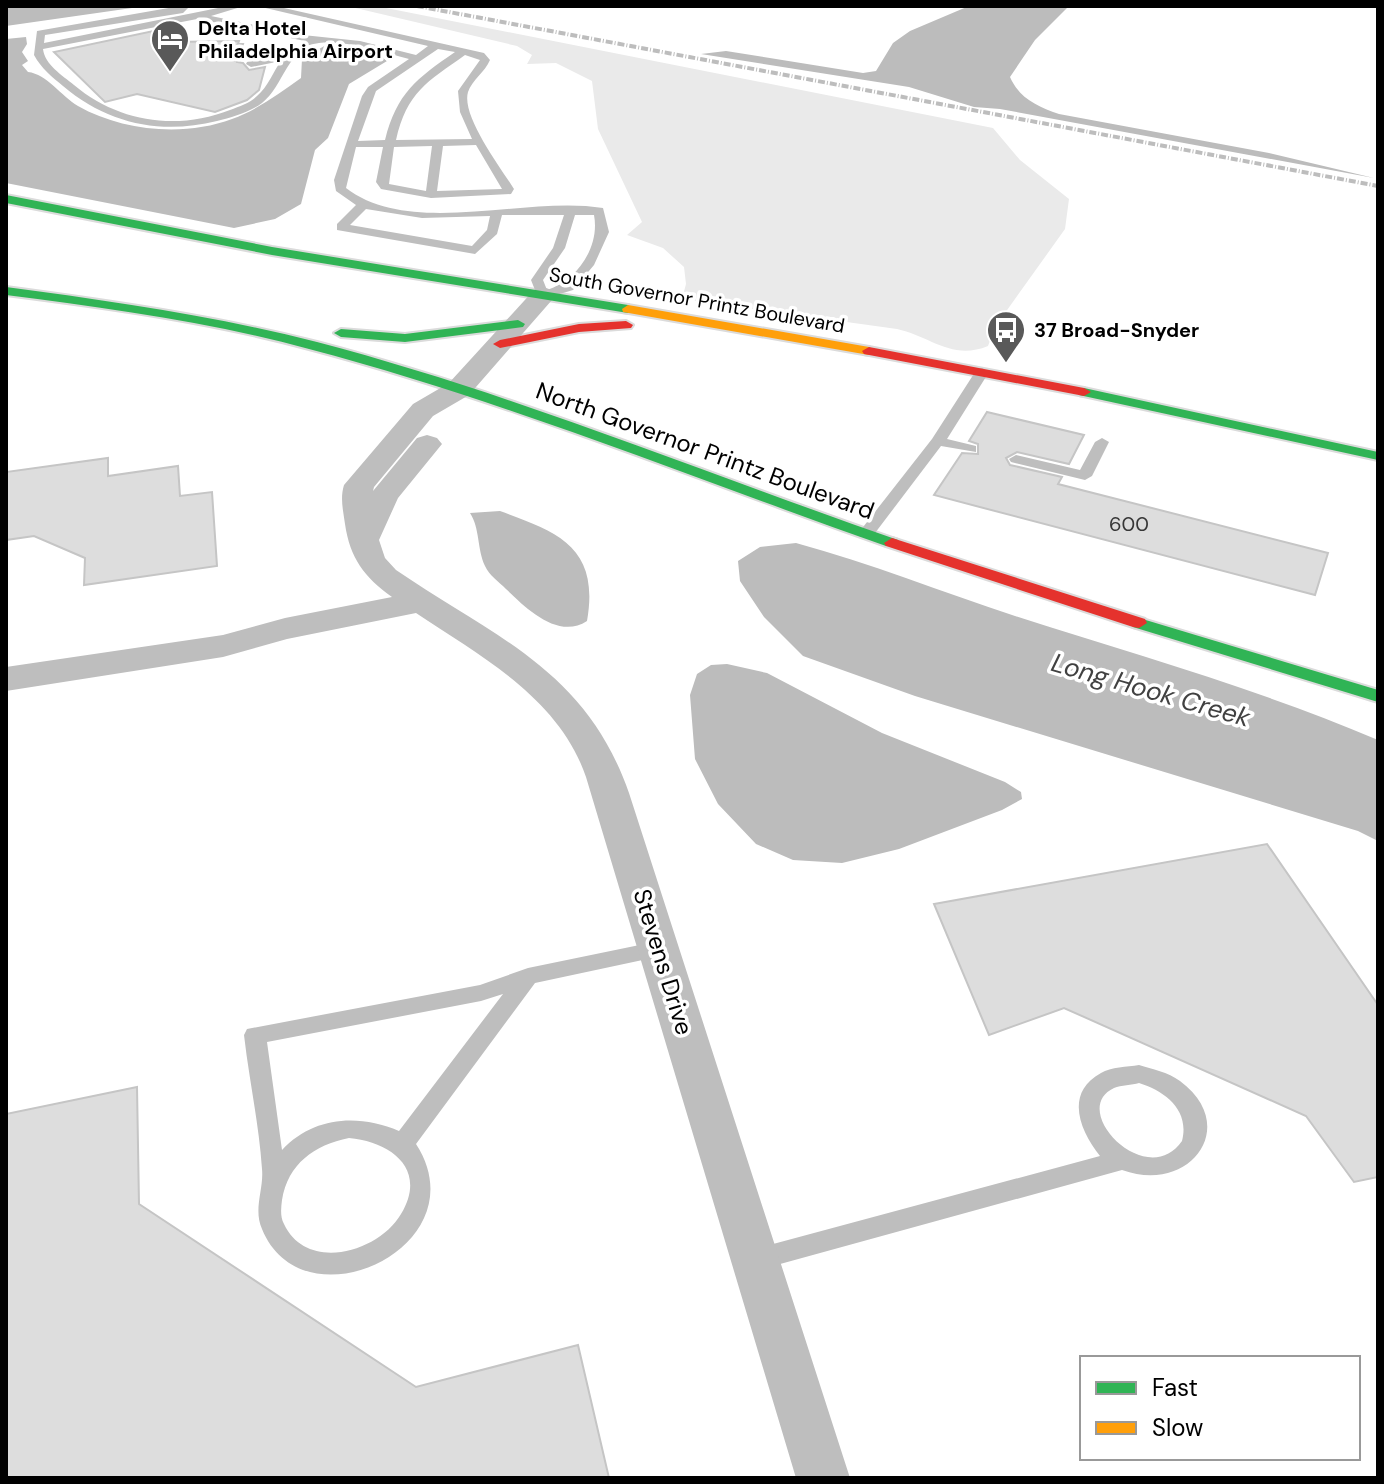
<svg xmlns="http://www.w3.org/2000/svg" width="1384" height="1484" font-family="'DM Sans',sans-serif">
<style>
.green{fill:#eaeaea}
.water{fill:#bcbcbc}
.building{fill:#ddd;stroke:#c5c5c5;stroke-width:2}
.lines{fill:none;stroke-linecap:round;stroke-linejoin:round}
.fast-casing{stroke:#dbdbdb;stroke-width:4}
.slow-casing{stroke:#dbdbdb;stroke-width:4}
.jam-casing{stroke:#dbdbdb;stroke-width:4}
.lane{fill:#bebebe;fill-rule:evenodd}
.street{fill:#bebebe;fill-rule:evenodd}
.fast{fill:#30b455;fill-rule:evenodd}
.slow{fill:#ff9f0a;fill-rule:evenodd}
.jam{fill:#e5322d;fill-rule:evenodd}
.rail{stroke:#bdbdbd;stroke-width:4;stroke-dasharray:7 2 1 2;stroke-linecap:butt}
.labels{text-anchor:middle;stroke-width:7;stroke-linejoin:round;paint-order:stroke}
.far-poi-label{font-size:20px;font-weight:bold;fill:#000;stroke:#fff;text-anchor:start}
.far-street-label{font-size:20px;fill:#000;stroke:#fff}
.number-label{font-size:20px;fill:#373737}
.street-label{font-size:24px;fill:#000;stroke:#fff}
.water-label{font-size:26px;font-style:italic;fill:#414141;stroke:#fff}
</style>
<rect width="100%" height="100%" fill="#fff"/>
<path class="green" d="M347,6H376L993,128L1020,160L1069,199L1065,229L995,327L988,346C952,361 930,336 897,329L682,299L686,284L684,267L663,248L627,235L642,222L598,129L592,81L556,63L527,64L532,55L517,46Z"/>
<g class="water">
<path d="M6,6H146L6,26Z"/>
<path d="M969,6H1069L1035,40L1010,77C1020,99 1037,106 1059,114L1269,153L1374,178L1000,109L974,107L909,87L701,54L726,51L863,73L876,71L893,43L910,31Z"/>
<path d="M26,37L27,44L22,52L28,61L22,65L28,72C47,74 61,96 78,106C122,131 184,137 232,119C257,110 280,93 301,78L302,59L326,45L380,55L387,61L349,84L328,138L315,150L301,204L275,219L234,228L6,183V39Z"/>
<path d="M500,511C558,532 600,547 587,621C558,640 526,608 506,589C499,582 489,575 485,566C477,549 480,528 470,513Z"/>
<path d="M796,543C870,563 942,592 1015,616C1137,655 1261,690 1378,740V841L1358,831L915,696L803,656L764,617L740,581L738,561L760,547Z"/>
<path d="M727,664L767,673L882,733L1005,782L1021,792L1022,799L1002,810L899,849L842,863L793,860L756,844L718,804L695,759L690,695L697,674L711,665Z"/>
</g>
<g class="building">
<path d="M158,30L171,42L239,41L238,44H243L237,62L243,63L249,70L265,67L259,90L247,100L215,112L137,94L105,102L54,52Z"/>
<path d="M987,412L1084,435L1069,464L1017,452L1006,458L1010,465L1062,477L1058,484L1328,553L1315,595L934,495L962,453L978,454V444L969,441Z"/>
<path d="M108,458V476L178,466L180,496L212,492L217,566L84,585L85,558L34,536L6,540V472Z"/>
<path d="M1267,844L1378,1005V1177L1354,1182L1306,1116L1064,1008L989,1035L934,904Z"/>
<path d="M137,1087L139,1204L416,1387L578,1345L609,1478H6V1114Z"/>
</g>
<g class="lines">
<g class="fast-casing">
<g id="fast">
<path d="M6,195L272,247L628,305L634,309L628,313L272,255L6,203Z"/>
<path d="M6,287C111,301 215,316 317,342C515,394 705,473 898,540L900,543L898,546H886C695,479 506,401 309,349C210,322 108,308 6,295Z"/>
<path d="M518,320L525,324L523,327L405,342L341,337L334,333L341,329L405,334Z"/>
<path d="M1084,388L1378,452V460L1079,395L1077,392Z"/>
<path d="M1139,618L1378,690V702L1133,627L1131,623L1133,619Z"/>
</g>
</g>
<g class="slow-casing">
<path id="slow" d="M628,305L869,347L876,351L869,355L623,312L622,309Z"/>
</g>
<g class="jam-casing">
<g id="jam">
<path d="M626,321L633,325L631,328L579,332L500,348L493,344L500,340L579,324Z"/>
<path d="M869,347L1084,388L1091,392L1084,396L864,354L862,351Z"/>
<path d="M892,538L1145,619L1147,623L1139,628L1133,627L886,546L884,543Z"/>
</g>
</g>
<g class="lane">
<path d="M180,6H190L183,13L45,35L44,43L228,6H244L211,16L303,35L360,41L416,55L428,46L257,6H275L484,53L490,60C485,72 472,80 468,92C461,116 501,168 514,189L511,194L431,198L381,189L376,182L383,147H356L346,188C411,238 526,195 603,208L609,232L594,265L573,290L543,299L537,295L531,280L553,248L564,215H502L497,234L475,254L337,230V224L356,205L336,191L334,180L362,96L368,87L409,59C382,52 348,40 319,43C288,46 284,86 262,103C250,112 232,117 217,121C161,135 108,124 63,86C52,77 41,68 34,55L37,31ZM197,19L305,41L286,53L247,62L246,64L251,67L281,61C273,72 268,87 257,96C250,103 240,106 230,110C177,131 118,122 74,85C62,75 45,65 43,49ZM438,49L455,52C416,79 397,93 385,140L358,141L376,91ZM465,55L480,60L458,91L460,112L472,139L396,140C407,92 427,82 465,55ZM476,145L502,189L437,191L443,146ZM432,146L426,191L389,184L394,147ZM366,209L422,218L490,216L487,230L472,246L350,225ZM575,215H594C600,246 578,280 547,290L543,280L565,248Z"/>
<path d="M982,368L989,372L947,439L976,446V452L941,446L872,537H860L858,534L860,531L932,439L977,369Z"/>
<path d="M1102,438L1109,442L1092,476L1085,480L1011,462L1009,459L1016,455L1080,470L1095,442Z"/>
<path d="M659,941L666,943L669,949L666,955L535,983L416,1144C482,1246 303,1330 262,1229C253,1209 264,1189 262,1169C259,1124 249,1079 244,1035L247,1029L480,985L528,968ZM503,994L399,1131C359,1114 314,1116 282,1150L267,1042L481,1001ZM349,1138C391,1142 428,1169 401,1214C379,1252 307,1273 284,1224C280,1217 281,1208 282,1200C288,1164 314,1145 349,1138Z"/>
<path d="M1139,1065C1152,1069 1168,1072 1180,1081C1241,1126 1190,1195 1122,1170L755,1271L747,1268L743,1260L747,1252L755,1249L1100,1156C1080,1131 1064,1093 1101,1073C1111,1067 1127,1067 1139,1065ZM1139,1083C1165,1091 1190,1110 1182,1141C1147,1192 1067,1110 1114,1088C1121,1085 1132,1085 1139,1083Z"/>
</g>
<path class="street" d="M543,287L552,290L556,295L552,300L469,395L433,416L374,487L373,491L417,438L427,435L437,438L442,444L398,498L379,540L385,558L396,570C496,638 586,670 629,793L850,1478H796L586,777C559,698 482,657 416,613L287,639L223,657L6,691V667L223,635L285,618L392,597C364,577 350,558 345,524C343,510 340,498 344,485L413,404L449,383L534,290Z"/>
<use href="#fast" class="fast"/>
<use href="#slow" class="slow"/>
<use href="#jam" class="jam"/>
<path class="rail" d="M417,6L1378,186"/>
</g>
<defs>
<g id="hotel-pin" transform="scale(2)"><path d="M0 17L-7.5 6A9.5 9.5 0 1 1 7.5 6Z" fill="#595959" stroke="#fff"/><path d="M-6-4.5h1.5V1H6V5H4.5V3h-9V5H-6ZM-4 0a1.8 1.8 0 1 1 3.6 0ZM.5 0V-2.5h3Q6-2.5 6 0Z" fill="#fff"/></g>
<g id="bus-pin" transform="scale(2)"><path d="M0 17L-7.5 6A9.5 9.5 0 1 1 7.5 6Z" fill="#595959" stroke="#fff"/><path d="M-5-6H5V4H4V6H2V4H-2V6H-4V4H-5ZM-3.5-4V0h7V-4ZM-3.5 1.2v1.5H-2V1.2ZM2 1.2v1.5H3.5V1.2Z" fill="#fff"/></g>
</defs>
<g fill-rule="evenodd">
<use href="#hotel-pin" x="170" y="39"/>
<use href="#bus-pin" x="1006" y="330"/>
</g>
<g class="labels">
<g class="far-poi-label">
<text x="198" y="35">Delta Hotel<tspan x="198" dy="23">Philadelphia Airport</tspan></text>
<text x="1034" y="337">37 Broad-Snyder</text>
</g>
<g class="far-street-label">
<text transform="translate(697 300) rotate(10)" y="7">South Governor Printz Boulevard</text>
</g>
<g class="number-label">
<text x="1129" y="531">600</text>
</g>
<g class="street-label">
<text transform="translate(705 451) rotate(20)" y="8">North Governor Printz Boulevard</text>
<text transform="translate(663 962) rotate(73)" y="8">Stevens Drive</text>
</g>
<g class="water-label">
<text transform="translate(1151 690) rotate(16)" y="9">Long Hook Creek</text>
</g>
</g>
<rect width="1384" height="1484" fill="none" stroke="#000000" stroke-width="16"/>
<rect x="1080" y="1356" width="280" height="104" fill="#ffffff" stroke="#999999" stroke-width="2"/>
<rect x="1096" y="1382" width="40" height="12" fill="#30b455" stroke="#999999" stroke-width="2"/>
<text x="1152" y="1396" font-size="24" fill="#000000">Fast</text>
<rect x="1096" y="1422" width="40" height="12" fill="#ff9f0a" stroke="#999999" stroke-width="2"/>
<text x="1152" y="1436" font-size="24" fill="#000000">Slow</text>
</svg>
